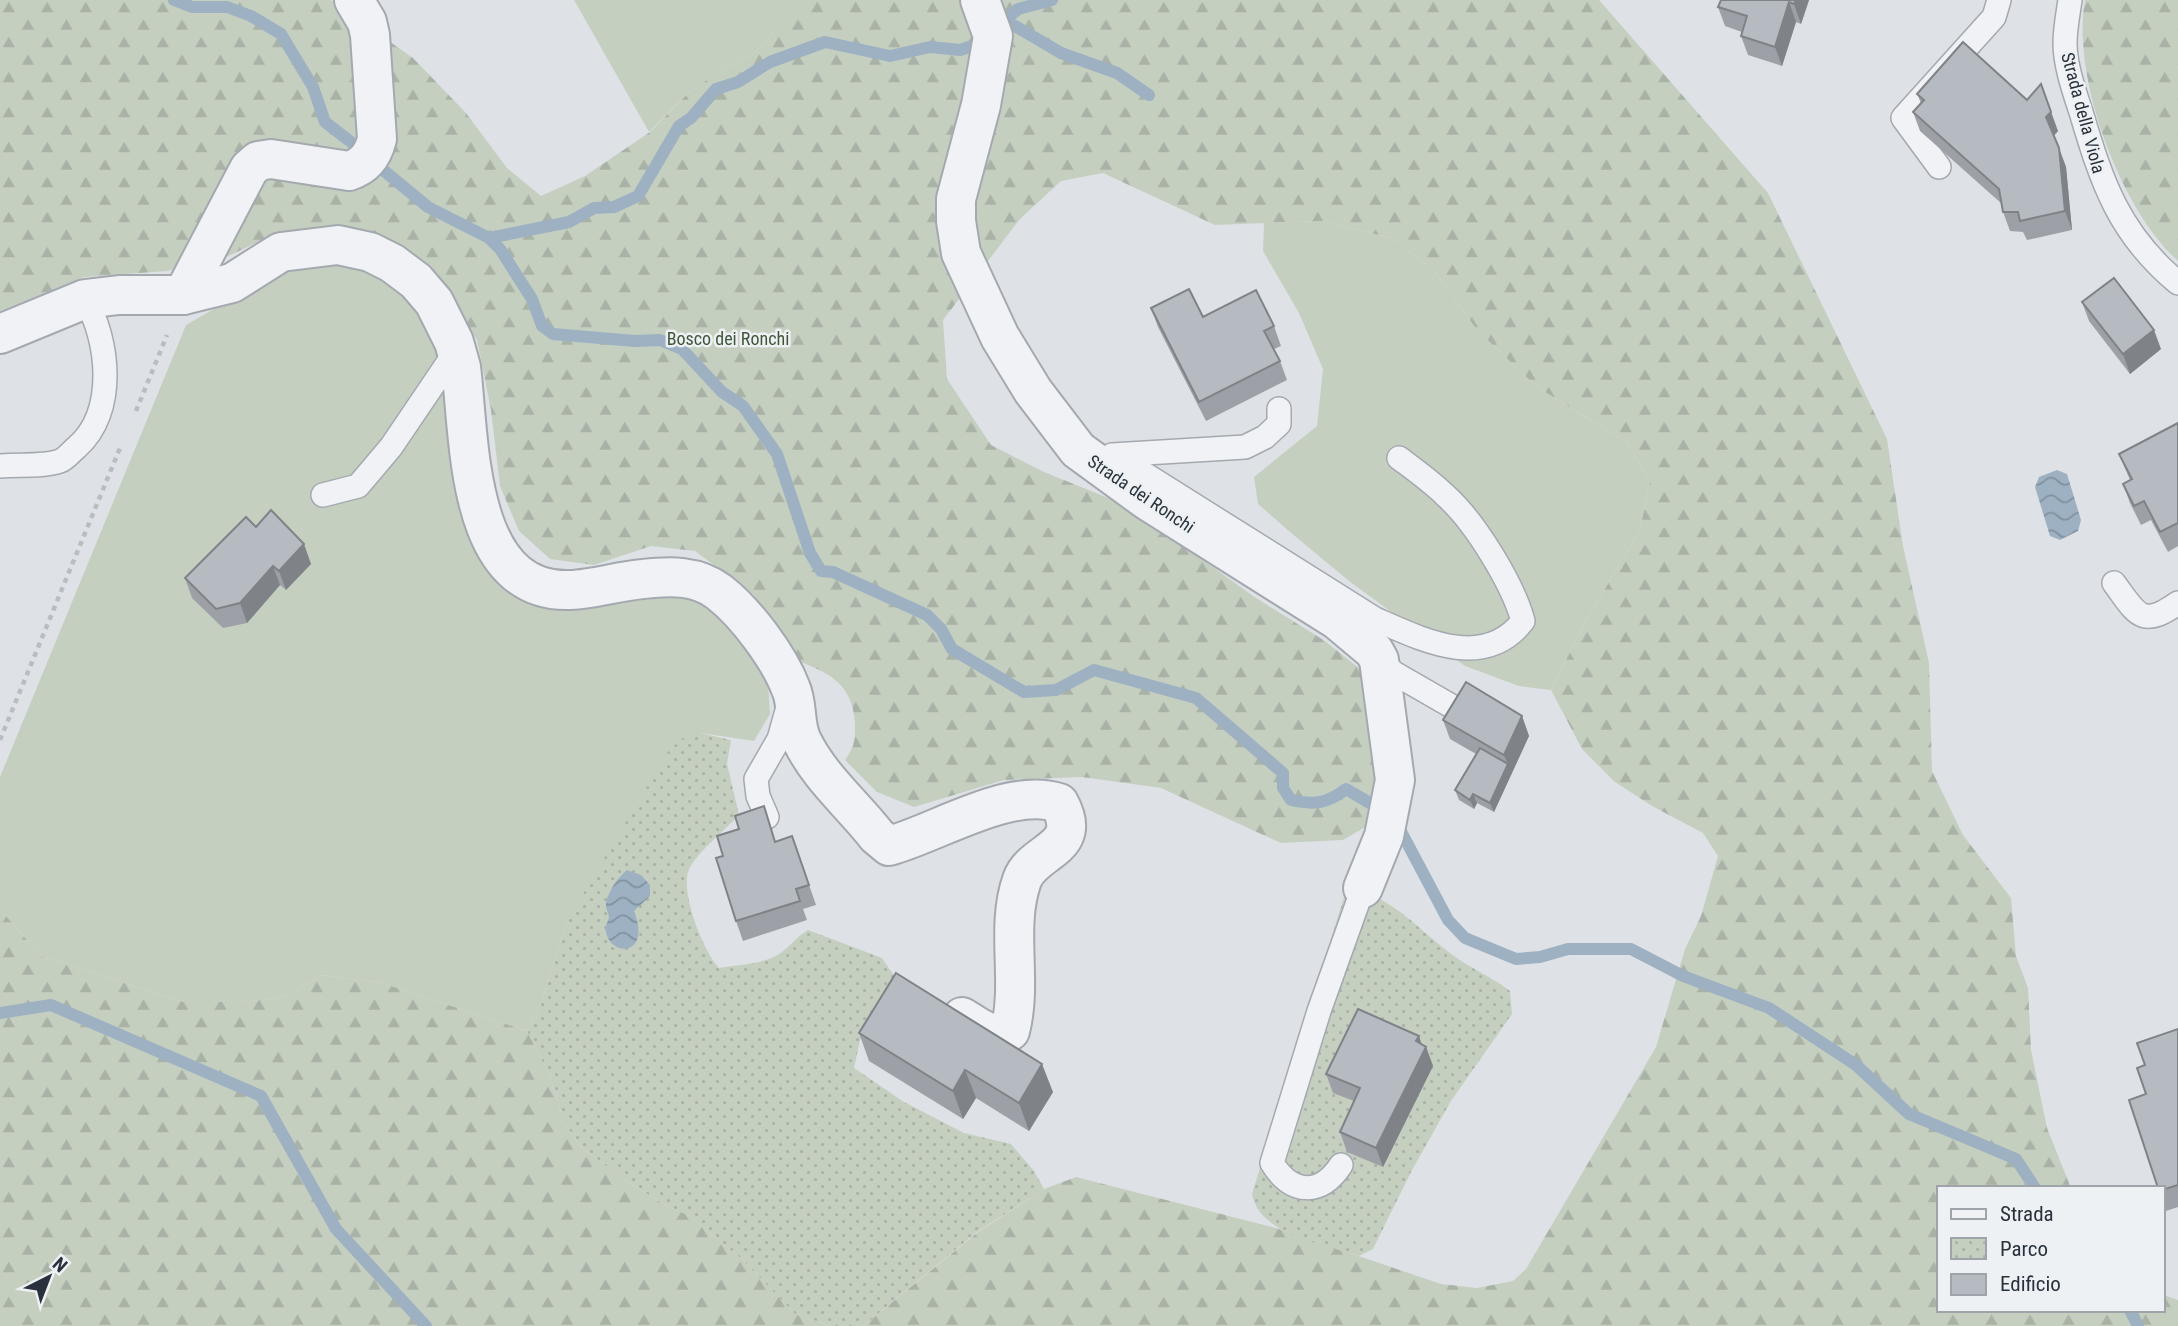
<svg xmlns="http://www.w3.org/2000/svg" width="2178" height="1326" font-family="'Roboto Condensed',sans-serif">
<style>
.grass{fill:#c5cfc0}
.forest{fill:url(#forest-firs)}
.park{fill:url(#park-dots)}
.water{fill:url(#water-waves)}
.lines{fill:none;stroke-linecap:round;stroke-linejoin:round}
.stream{stroke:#9db1c3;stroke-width:12}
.service-casing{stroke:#a4a9b0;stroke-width:26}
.minor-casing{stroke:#a4a9b0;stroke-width:42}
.path{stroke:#b9bcc1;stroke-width:4.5;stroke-dasharray:5 5;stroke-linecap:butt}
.service{stroke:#f1f2f5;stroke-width:23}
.minor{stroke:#f1f2f5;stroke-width:38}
.wall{fill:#9da1a7}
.shaded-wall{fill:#7f8388}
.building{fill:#b6bbc2;stroke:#7f8388;stroke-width:2}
.labels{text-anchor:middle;stroke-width:5;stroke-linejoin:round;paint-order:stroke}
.street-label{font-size:18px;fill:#29313c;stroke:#edf1f4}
.park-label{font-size:18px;fill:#3f5638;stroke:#edf1f4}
</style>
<defs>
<pattern id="forest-firs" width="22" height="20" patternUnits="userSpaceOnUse" patternTransform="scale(1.75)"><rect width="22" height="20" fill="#c5cfc0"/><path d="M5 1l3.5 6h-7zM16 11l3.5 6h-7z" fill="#a9b2a6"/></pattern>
<pattern id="park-dots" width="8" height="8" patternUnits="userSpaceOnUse" patternTransform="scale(1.75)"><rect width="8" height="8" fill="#c5cfc0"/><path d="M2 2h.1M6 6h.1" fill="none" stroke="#a9b2a6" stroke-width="1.8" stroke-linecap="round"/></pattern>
<pattern id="water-waves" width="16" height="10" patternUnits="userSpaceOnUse" patternTransform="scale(1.75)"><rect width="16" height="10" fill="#9db1c3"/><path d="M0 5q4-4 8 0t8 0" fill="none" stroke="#8091a0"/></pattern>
</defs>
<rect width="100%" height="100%" fill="#dee2e6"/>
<g class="grass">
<path d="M574,0H802L754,54L723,69L689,92L649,132Z"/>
<path d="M1322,221L1391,238L1432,268L1477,330L1537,387L1626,442L1650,481L1640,530L1585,622L1551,690L1519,686L1465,666L1349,581L1290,532L1258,504L1254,477L1317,426L1323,369L1299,313L1263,251L1264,223Z"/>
<path d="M334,258L385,278L428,318L494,575L680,591L707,603L733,626L768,683L770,714L754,741L700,733L567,921L539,1009L527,1031L382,983L322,975L284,997L243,1002H183L41,956L0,909V777L186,325L294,263Z"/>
</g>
<g class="forest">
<path d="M0,0H331L413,58L466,113L507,168L541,196L585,176L650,132L689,92L723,69L754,54L802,0H1599L1768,193L1887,439L1903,546L1929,663L1932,771L1963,835L2011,898L2016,956L2028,988L2031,1050L2047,1128L2071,1188H1938V1310H2162V1294L2178,1300V1326H863L978,1232L1044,1189L1076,1177L1276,1228L1441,1284L1477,1288L1513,1281L1526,1269L1656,1047L1685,949L1701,916L1718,856L1703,833L1652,806L1615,782L1582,749L1551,690L1585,622L1640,530L1650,481L1626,442L1537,387L1477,330L1432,268L1391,238L1322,221L1215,225L1103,173L1061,181L1020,219L943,320L947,379L991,445L1044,472L1128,506L1253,596L1325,641L1360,669L1373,706L1380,754L1374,822L1343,840L1281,843L1161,788L1082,777L1004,780L914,807L877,792L845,760C855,746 855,740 855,724C853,681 825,671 790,658L754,595L695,551L651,546L594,565L550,559L519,531L500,486L491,410L477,340L442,283L335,226L279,232L220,260L167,271L84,277L0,311Z"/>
<path d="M2085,0H2178V261C2120,210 2071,76 2085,0Z"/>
<path d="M0,909L41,956L183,1002H243L284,997L322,975L382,983L527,1031L549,1074L564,1122L580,1146L625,1180L667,1206L690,1216L743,1260L795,1314L831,1326H0Z"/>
</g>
<g class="park">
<path d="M700,733L731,740L727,764L739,815C724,831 701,849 690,867C678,889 703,951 719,968C736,965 764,964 779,954C790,947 796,937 808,930L882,958L899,983L860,1040L854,1068L904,1102L964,1133L1011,1144L1034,1171L1044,1189L977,1232L863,1326H831L795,1314L743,1260L690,1216L667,1206L625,1180L580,1146L564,1122L549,1074L527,1031L539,1009L567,921L667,753L681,739Z"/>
<path d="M1354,890C1393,897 1422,933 1454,956C1472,969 1492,977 1510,991L1512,1014L1451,1101L1412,1170L1373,1249L1359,1256C1324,1243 1260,1236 1252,1194L1345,894Z"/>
</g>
<g class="water">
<path d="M2057,470L2067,474L2081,520L2078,531L2060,540L2050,536L2035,487L2039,477Z"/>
<path d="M627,870L641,875L650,885V896L634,911C652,956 611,958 606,932C604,926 608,923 609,917C609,913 606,910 606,906C606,894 618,877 627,870Z"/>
</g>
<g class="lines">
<g class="stream">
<path d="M174,0L192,7H227L251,16L281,34L313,87L325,122L360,149"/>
<path d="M1001,24L1015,26L1061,53L1117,73L1149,95"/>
<path d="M1001,24L1018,9L1052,0"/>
<path d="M377,165L428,207L489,238L500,249L532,299L542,326L553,334L635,341L660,340L682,349L722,392L743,406L777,454L810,553L821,571L833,572L927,615L941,629L952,649L1024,692L1056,690L1094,670L1196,698L1283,773V788L1291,800C1313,805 1327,804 1346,789L1380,809"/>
<path d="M489,238L569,222L594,208L614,207L638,196L679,126L691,118L716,89L738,82L770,62L825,42L890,56L930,47L960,50L975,45L980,37"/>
<path d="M1396,822L1448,920L1465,938L1516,959L1540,957L1568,949H1631L1683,976L1769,1008L1856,1065L1909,1114L2016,1159L2035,1188"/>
<path d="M0,1013L51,1005L261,1096L336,1229L426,1326"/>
<path d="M2130,1310L2138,1326"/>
</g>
<g class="service-casing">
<g id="service">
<path d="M2070,0C2068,14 2065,29 2065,43C2065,65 2074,91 2081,112C2102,183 2119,234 2178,283"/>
<path d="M1939,167L1903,118L1994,17L1999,0"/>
<path d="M1112,455L1245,447L1265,437L1279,424V409"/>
<path d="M1116,456L1375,619C1423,640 1484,671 1523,621C1513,584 1475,522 1446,496C1432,482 1415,470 1399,458"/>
<path d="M0,466C18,464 43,467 60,461C66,459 72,451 77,447C117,412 109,340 85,299"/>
<path d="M323,495L358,486L391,447L456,351"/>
<path d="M2114,583C2137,614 2141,629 2178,603"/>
<path d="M1379,660L1394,673L1460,711"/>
<path d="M767,817L758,796L756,779L779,739L788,707"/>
<path d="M1341,1165C1320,1197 1291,1194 1272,1163L1319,1011L1363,888"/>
</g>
</g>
<g class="minor-casing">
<g id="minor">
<path d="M980,0L993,36L981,105L956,199V221L961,253L1000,337L1033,391L1078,450L1148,501L1337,620L1374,651L1379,660L1395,780L1384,836L1363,888"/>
<path d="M183,295L249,169L258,161L271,159L349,171C365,166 373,155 377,139L370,35L367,22L354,0"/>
<path d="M0,334L85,299L119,295H183L232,283L281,252L338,245L370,252L392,263L416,281L434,302L454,342L461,367C470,438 465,594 570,590C594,589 619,581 643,579C670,576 697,575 719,592C746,613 779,657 791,689C798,705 794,725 802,741C820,778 852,804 877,836L889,846C937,833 1010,786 1059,803C1085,850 1033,849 1022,880C1005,928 1023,981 1010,1031C994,1041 977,1026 962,1017"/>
</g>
</g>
<g class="path">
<path d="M136,411L167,335"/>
<path d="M0,740L120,448"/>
</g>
<use href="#service" class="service"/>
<use href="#minor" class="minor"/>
</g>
<g class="wall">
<path d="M1809,0L1801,24L1796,22L1782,66L1748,55L1741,36L1742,32L1725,26L1718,7Z"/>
<path d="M1917,94L2058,131L2054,136L2066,167L2072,230L2027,240L2023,232L2010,231L2003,212L2002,204L1920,131L1913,112L1921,103Z"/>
<path d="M2082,302L2161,349L2130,374L2089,321Z"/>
<path d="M1151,308L1203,317L1274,326L1281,346L1274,349L1280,361L1287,380L1206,421L1158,327Z"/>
<path d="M2178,423V546L2168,552L2151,520L2141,525L2130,503L2123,484L2130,480L2119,454Z"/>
<path d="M256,527L311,564L286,590L280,585L247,623L223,628L192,598L185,578Z"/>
<path d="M1522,716L1529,736L1494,812L1477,803L1474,809L1459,800L1455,790L1476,754L1450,739L1443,720Z"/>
<path d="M776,842L799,856L816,905L803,909L807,920L743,941L736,921Z"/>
<path d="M2178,1029V1207L2166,1211L2162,1200V1188L2145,1065Z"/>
<path d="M859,1033L1053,1092L1029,1131L976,1098L963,1119L869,1061Z"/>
<path d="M1419,1036L1421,1044L1426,1047L1433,1066L1383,1167L1347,1152L1340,1132L1354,1101L1333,1093L1326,1074Z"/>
</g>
<g class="shaded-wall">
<path d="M1796,0H1809L1801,24L1794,4Z"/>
<path d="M1789,2L1796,22L1782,66L1775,47Z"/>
<path d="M2041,84L2058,131L2053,136L2046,117Z"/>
<path d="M2059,148L2066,167L2072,230L2065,211Z"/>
<path d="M2154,330L2161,349L2130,374L2123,354Z"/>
<path d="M304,544L311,564L286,590L279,571Z"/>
<path d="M273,566L280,585L247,623L240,603Z"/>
<path d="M1522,716L1529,736L1494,812L1490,803L1508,764L1504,755Z"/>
<path d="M1473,794L1477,803L1474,809L1470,800Z"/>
<path d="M1419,1036L1424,1052L1426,1047L1433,1066L1383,1167L1376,1148L1416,1041Z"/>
<path d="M1042,1064L1053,1092L1029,1131L1019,1103Z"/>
<path d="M965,1070L976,1098L963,1119L953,1091Z"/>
</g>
<g class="building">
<path d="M1721,0H1796L1794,4L1789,2L1775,47L1741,36L1747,16L1718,7Z"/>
<path d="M1963,42L2027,100L2041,84L2051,112L2046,117L2059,148L2065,211L2020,221L2018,212H2003L1999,189L1913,112L1924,100L1917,94Z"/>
<path d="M2114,278L2154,330L2123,354L2082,302Z"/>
<path d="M1189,289L1203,317L1256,290L1274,326L1264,331L1280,361L1199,402L1151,308Z"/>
<path d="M2178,423V523L2160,532L2144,501L2134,506L2123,484L2132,479L2119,454Z"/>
<path d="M271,510L304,544L279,571L273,566L240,603L216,609L185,578L246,517L256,527Z"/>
<path d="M1466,682L1522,716L1504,755L1443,720Z"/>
<path d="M1480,748L1508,764L1490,803L1473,794L1470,800L1455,790Z"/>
<path d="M764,806L775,842L792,836L809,885L796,889L800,901L736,921L716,858L723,856L717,836L739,829L735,816Z"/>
<path d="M896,973L1042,1064L1019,1103L965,1070L953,1091L859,1033Z"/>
<path d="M1358,1009L1419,1036L1416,1041L1426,1047L1376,1148L1340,1132L1360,1088L1326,1074Z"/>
<path d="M2178,1029V1185L2162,1190V1188H2158L2129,1100L2146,1094L2137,1068L2145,1065L2137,1043Z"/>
</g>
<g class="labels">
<g class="street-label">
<text transform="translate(2083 113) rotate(75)" y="6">Strada della Viola</text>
<text transform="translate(1141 494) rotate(34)" y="6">Strada dei Ronchi</text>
</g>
<g class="park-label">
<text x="728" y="345">Bosco dei Ronchi</text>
</g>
</g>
<rect x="1937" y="1186" width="228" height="126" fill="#edf1f4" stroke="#9fa4aa" stroke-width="2"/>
<rect x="1951" y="1209" width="35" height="10" fill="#f1f2f5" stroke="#9fa4aa" stroke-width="2"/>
<text x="2000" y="1221" font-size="21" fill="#29313c">Strada</text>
<rect x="1951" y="1238" width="35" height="21" fill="url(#park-dots)" stroke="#9fa4aa" stroke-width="2"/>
<text x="2000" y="1256" font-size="21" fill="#29313c">Parco</text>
<rect x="1951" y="1274" width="35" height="21" fill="#b6bbc2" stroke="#9fa4aa" stroke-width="2"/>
<text x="2000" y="1291" font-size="21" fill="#29313c">Edificio</text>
<g transform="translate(49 1277) rotate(42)" stroke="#edf1f4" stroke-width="5" paint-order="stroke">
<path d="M0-5L12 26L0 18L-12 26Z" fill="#29313c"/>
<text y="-10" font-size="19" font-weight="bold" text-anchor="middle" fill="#29313c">N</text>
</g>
</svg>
